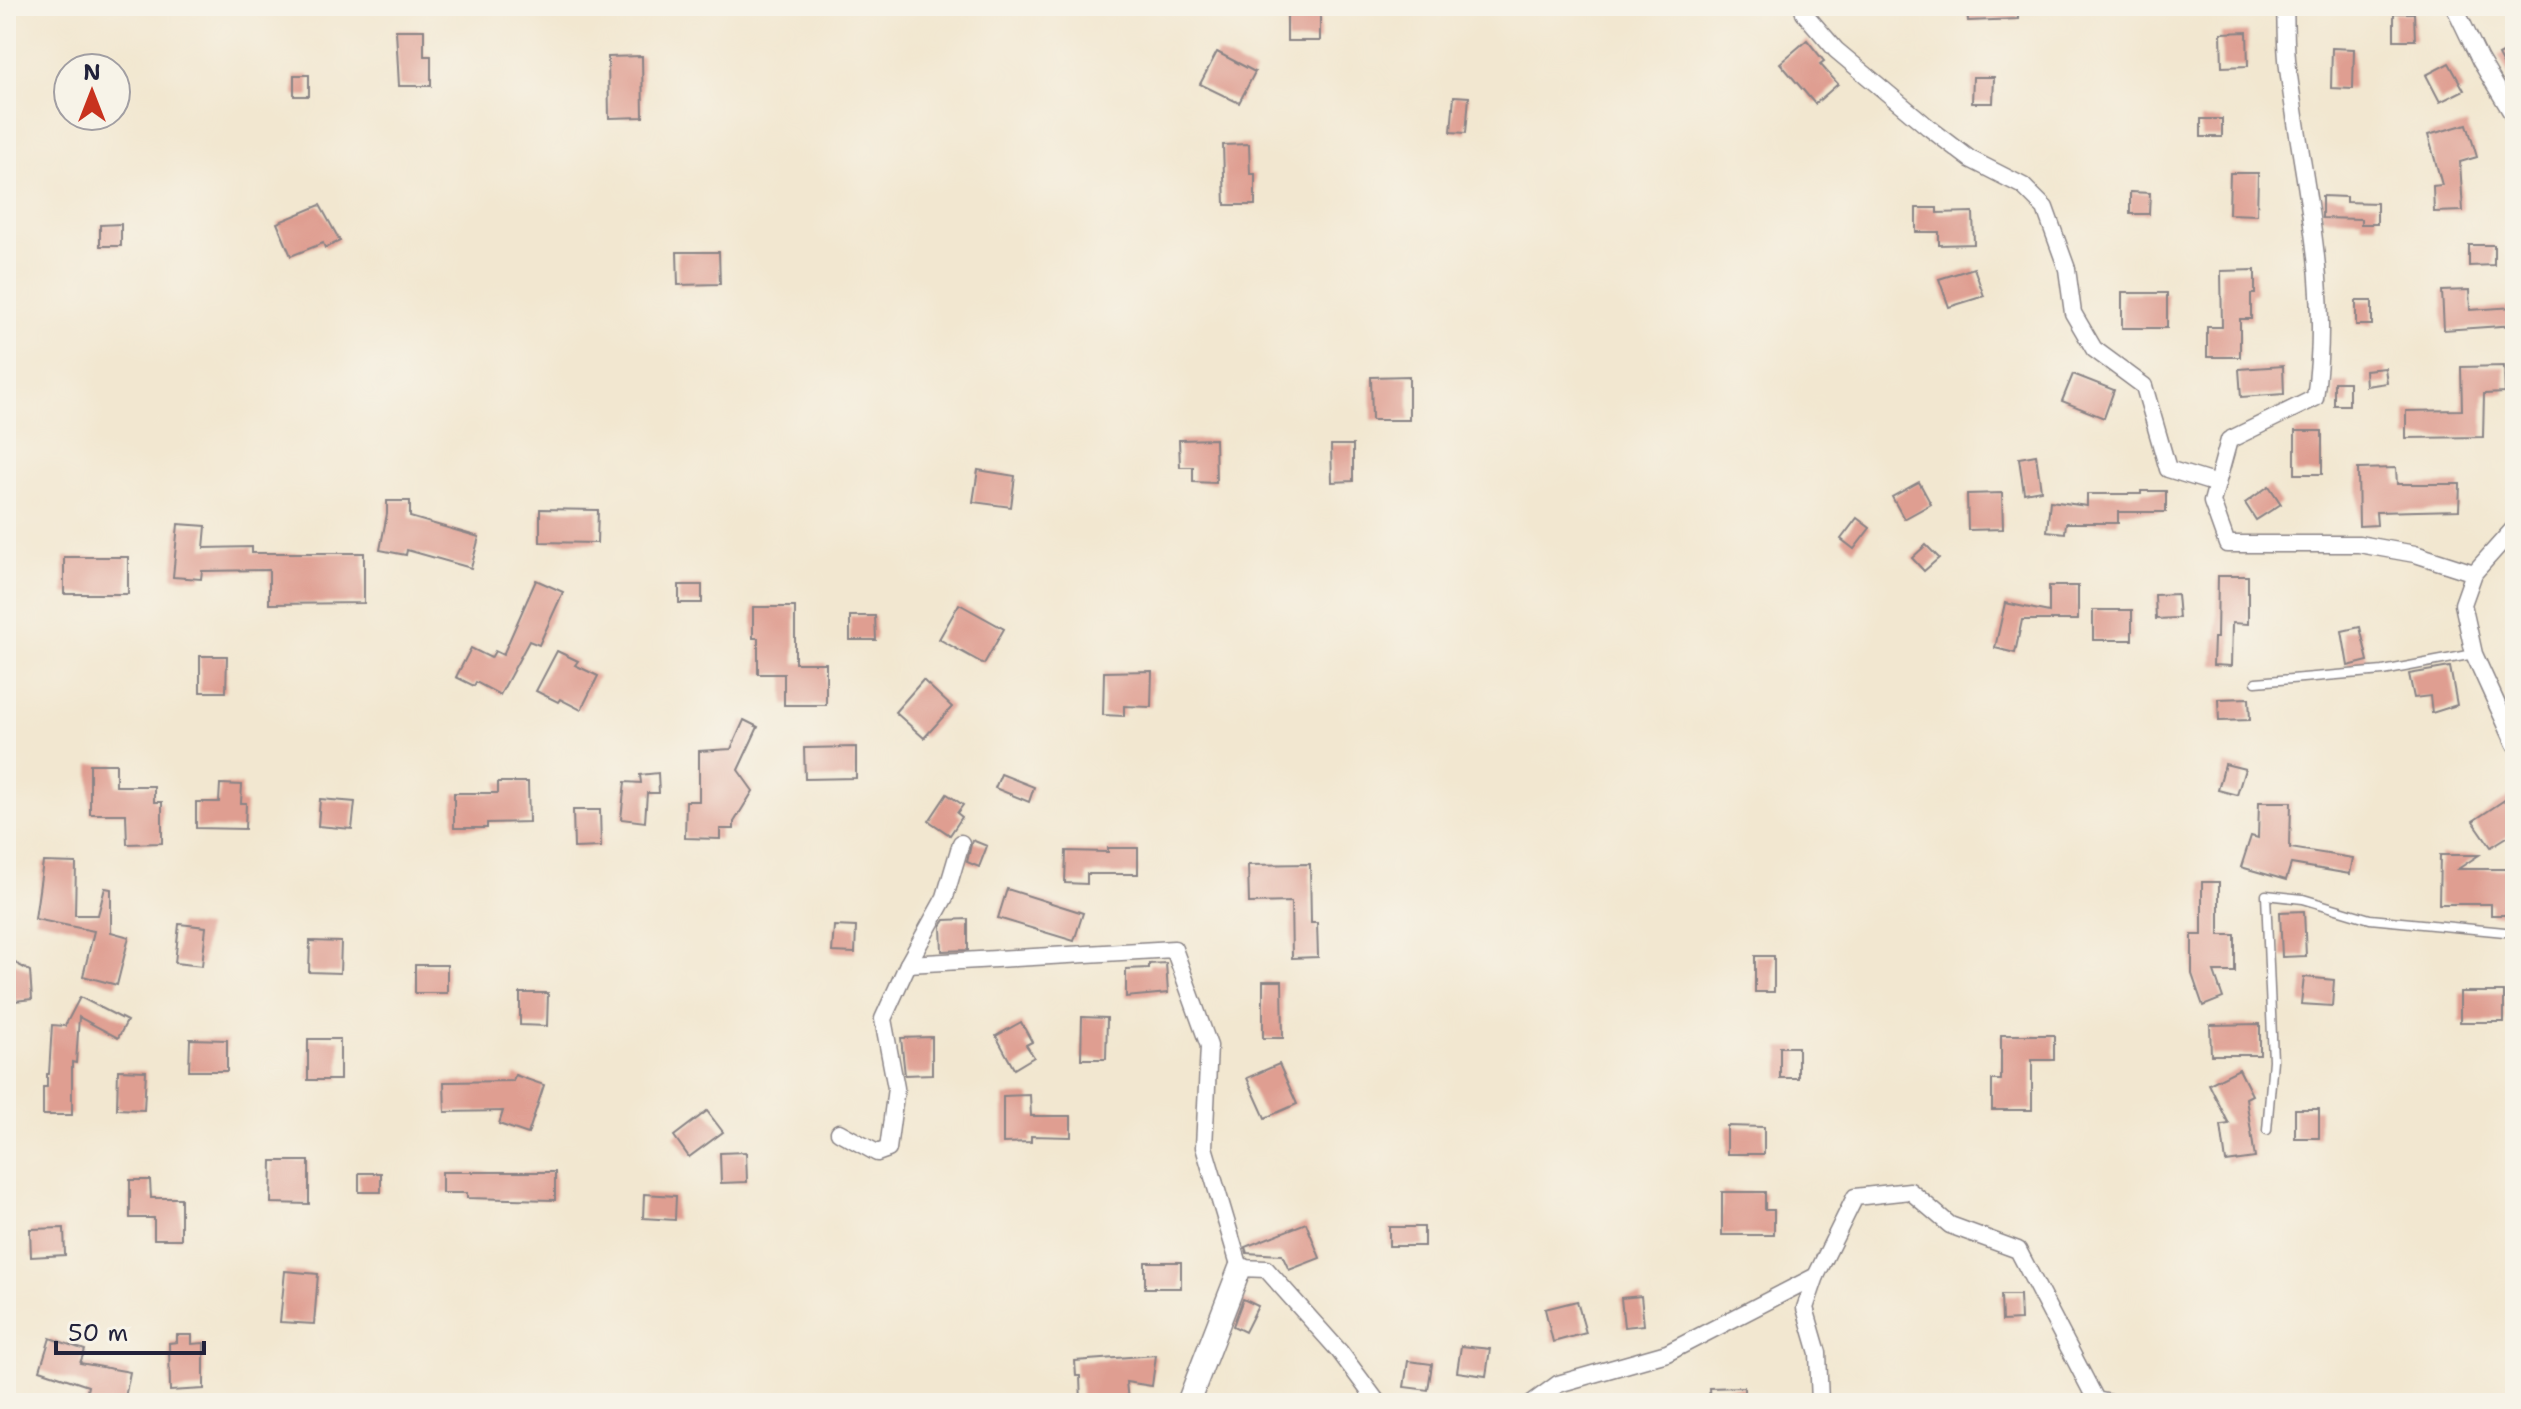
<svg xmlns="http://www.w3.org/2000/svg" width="2521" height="1409" font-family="'Shantell Sans',sans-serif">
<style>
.building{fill:#df9e91}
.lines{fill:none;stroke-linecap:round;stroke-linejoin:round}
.service-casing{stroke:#8a8486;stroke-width:11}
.minor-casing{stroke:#8a8486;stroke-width:19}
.tertiary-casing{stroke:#8a8486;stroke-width:25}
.service{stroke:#fff;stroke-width:8}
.minor{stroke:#fff;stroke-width:16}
.tertiary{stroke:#fff;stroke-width:22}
</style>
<rect width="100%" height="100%" fill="#f7f3e8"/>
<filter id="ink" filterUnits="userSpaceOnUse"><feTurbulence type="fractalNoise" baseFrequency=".0125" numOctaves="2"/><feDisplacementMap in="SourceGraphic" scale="16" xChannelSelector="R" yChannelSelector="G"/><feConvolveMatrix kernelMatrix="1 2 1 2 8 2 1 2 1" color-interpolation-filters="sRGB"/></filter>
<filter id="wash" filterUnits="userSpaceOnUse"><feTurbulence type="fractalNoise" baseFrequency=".006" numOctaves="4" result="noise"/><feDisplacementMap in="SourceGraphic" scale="32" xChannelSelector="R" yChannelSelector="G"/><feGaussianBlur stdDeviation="1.8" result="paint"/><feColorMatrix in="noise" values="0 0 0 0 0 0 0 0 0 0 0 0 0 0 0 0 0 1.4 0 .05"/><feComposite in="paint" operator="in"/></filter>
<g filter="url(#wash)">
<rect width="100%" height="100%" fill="#f2e7d0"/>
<g id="blocks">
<g class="building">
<rect x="1287" y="6" width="33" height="35"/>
<path d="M1967,6H2018V19L1968,21Z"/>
<path d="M2394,13H2414L2415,40H2394Z"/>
<path d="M396,30H424V56H431V86H399Z"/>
<path d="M2247,32L2248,66L2222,67L2221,33Z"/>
<path d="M1807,40L1824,61L1820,64L1838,84L1815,104L1780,63Z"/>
<path d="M2515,46V87L2498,55Z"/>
<path d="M2332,48L2354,49L2353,89L2331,88Z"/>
<path d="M1217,52L1255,72L1239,103L1200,84Z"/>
<path d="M642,56L643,117L609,118L608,57Z"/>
<path d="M2449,63L2464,90L2440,102L2426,75Z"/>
<rect x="294" y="75" width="15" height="21"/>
<path d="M1973,77H1994L1993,103H1972Z"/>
<path d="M1454,96L1469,97L1466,133L1451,132Z"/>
<rect x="2201" y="119" width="21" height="18"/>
<path d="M2467,124L2477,157L2460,162L2463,211L2434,212L2433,186L2442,185L2428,135Z"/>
<path d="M1249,144L1250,174H1255V205H1225L1223,145Z"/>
<path d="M2230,173H2258L2257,215L2229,214Z"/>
<path d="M2130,192L2150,193L2149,214H2130Z"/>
<path d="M2322,196L2346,197V202L2377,203V224H2361V219L2322,218Z"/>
<path d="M320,205L340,241L325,248L323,243L291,256L277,223Z"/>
<path d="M1916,208H1937V213L1973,212L1974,244L1939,245V232H1916Z"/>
<path d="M121,224V246H100V225Z"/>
<path d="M2469,245H2494V265L2469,266Z"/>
<path d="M677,252H719L720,284L678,285Z"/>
<path d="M1974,268L1984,296L1949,307L1939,279Z"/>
<path d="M2255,270V294H2251V319H2240V357H2207V327H2222L2221,271Z"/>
<path d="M2469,290L2470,310L2514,307L2515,325L2444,330L2442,291Z"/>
<rect x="2122" y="293" width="45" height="35"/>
<rect x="2356" y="301" width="16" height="24"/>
<path d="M2283,366L2284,394L2241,397L2239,369Z"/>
<path d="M2504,366L2505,393L2484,394L2483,437L2406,438V411L2462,410L2461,367Z"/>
<path d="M2385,368L2387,383L2366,386L2365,370Z"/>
<path d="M2073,374L2114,390L2104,418L2062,401Z"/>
<path d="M1409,376V420H1372L1371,377Z"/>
<rect x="2334" y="382" width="15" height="23"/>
<rect x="2295" y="431" width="27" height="43"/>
<path d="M1215,439L1216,483L1193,482V467H1180L1179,440Z"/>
<path d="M1331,445H1353V481L1332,482Z"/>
<path d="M2036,455L2041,490L2024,493L2019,458Z"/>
<path d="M2396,468L2397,484H2460L2459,510L2376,512L2377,525L2359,526L2358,469Z"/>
<path d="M978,470L1015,476L1011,507L973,502Z"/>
<path d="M1919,482L1931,504L1904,519L1892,497Z"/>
<path d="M2269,486L2281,504L2256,520L2245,503Z"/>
<path d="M2141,491H2166V512H2118V523H2066L2065,533L2047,531L2050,501L2087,506V494H2141Z"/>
<path d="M2002,493L2003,529L1968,530L1967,494Z"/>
<path d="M387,501H410V517L479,537L471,568L407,550L406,555L380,550L387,514Z"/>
<path d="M540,509L598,510L597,543L540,542Z"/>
<path d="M1857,518L1870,528L1854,549L1841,539Z"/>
<path d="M178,524L206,526L204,548L252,547V553H364V603L269,604V570L202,571L201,579L173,577Z"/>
<path d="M1926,545L1939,558L1924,571L1912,558Z"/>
<rect x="64" y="557" width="64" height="37"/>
<path d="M2218,576H2248V624L2232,623L2231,666L2213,665L2214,638H2217Z"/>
<path d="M536,580L563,592L539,645L529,641L500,695L476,682L474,686L456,677L471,648L491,658L495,651L503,655Z"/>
<rect x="679" y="585" width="23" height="18"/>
<path d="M2049,586H2078V620H2022L2015,653L1995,648L2005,603L2049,612Z"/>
<path d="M2177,594L2179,618L2156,619L2155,595Z"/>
<path d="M959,604L1004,629L984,664L939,639Z"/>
<path d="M753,607H795V663H826V705H784V674H758V638H753Z"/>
<rect x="2093" y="610" width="39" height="30"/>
<path d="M850,616H875L876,640H850Z"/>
<path d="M2360,627L2368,661L2348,666L2342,631Z"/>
<path d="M557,651L578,661L575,665L598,676L581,710L560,699L558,702L536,691Z"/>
<path d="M200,656H227L226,692H200Z"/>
<path d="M2450,667L2457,705L2432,713L2430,696L2414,698L2409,674Z"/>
<path d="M1152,671L1151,707L1124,706V716L1103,715L1104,672Z"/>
<path d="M923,680L952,707L924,738L895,712Z"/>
<path d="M2249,698L2250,720L2219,721L2218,699Z"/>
<path d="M744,720L758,727L738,770L753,791L734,822V829H720V839L685,838L686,801H699V751L731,749Z"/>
<path d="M856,747V778L805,779L804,748Z"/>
<path d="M90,764H116V786H154V802H162V843L127,844L126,814H90Z"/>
<path d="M2225,764L2245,769L2237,795L2218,790Z"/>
<path d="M658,773L659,793H647L645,822L621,819L625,782L641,783L640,775Z"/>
<path d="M1001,774L1034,787L1029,802L995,788Z"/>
<path d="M498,782H528L529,822L487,823V828H454V793H498Z"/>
<path d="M220,784L242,785L241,803H246L245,829L196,828V802H219Z"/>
<path d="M2515,793V832L2491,847L2473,821Z"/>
<path d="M947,794L963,805L957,813L962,817L950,835L929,821Z"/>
<path d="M320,799L355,802L352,829L318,826Z"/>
<path d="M2259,802H2291L2290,848L2353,858L2350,874L2291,864L2286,880L2241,867L2251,836L2258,838Z"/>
<path d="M573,810H600L601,847L574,848Z"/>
<path d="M972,840L987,846L979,867L967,862Z"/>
<path d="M1108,848H1138V874H1087V884L1065,883L1066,851L1108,852Z"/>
<path d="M2440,855H2479L2458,869H2514V915H2491V904H2439Z"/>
<path d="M43,862L76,863L75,915H98L105,888L111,889V932L129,937L117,985L83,976L94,931L35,919Z"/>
<path d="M1310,864L1311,923H1317L1318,957L1292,958L1291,902L1249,903L1248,865Z"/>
<path d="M2202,882H2219V935H2235V972H2214L2223,998L2203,1006L2192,974V935H2202Z"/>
<path d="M1007,889L1083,913L1074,941L998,918Z"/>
<path d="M2304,911L2306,956L2282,957L2280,912Z"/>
<path d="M968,919V950L942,951L941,926L945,920Z"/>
<path d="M179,924L206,927L202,966L175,963Z"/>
<path d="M834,926L856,927L855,953L832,952Z"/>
<path d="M310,941L341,942L340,973L309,972Z"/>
<rect x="1755" y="956" width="19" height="36"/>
<path d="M6,958L30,971L32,999L6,1002Z"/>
<path d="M1166,963L1168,993L1126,997V969L1149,968V964Z"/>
<rect x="415" y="965" width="32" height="28"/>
<path d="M2304,977L2334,980L2332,1006L2301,1004Z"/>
<path d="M1263,981H1282L1283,1038H1263Z"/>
<rect x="2460" y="992" width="44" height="30"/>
<path d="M520,993H548L547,1026L520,1025Z"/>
<path d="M80,997L127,1021L118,1038L79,1017L76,1063L72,1062V1115H43V1087H47V1074H49L52,1025L65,1026Z"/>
<path d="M1082,1017L1107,1018L1106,1059H1081Z"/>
<path d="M1021,1022L1032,1042L1026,1045L1034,1057L1014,1069L996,1036Z"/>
<path d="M2260,1024V1055H2211L2210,1025Z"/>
<path d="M2001,1035H2054V1060H2032V1110H1992V1080H2001Z"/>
<path d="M932,1037V1074L905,1075L901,1038Z"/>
<path d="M190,1039L227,1040V1071H189Z"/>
<rect x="308" y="1039" width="32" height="41"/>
<rect x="1780" y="1047" width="18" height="31"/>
<path d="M1279,1064L1297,1104L1265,1118L1247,1078Z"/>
<path d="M2239,1069L2252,1095L2246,1098L2255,1158L2226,1162L2221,1125L2229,1124L2209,1084Z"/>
<path d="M118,1070L146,1071L144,1110L117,1109Z"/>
<path d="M515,1075L544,1085L528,1134L499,1124L503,1111L445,1112L444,1082L513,1081Z"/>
<path d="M1030,1095L1031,1116H1071V1137L1031,1136V1142L1003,1143V1096Z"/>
<rect x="2295" y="1109" width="24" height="29"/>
<path d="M707,1111L723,1132L689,1157L674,1136Z"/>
<path d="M1727,1126L1764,1127V1154H1727Z"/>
<path d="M746,1152L747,1182L721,1183L720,1153Z"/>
<path d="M272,1161H309V1204L271,1203Z"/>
<path d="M442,1172H555V1200L467,1198V1193H442Z"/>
<rect x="359" y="1173" width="22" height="19"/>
<path d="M130,1180H150L151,1198H181V1239H154V1218H130Z"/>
<path d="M1722,1192H1765V1210H1774V1235H1722Z"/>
<path d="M644,1194L676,1196L675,1220L643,1218Z"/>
<path d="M1306,1223L1320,1258L1289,1270L1282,1255L1247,1253L1245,1247Z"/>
<rect x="1389" y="1227" width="35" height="19"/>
<path d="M64,1228L65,1255L31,1257L30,1229Z"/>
<rect x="1145" y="1262" width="36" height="26"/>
<path d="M285,1271L318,1274L314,1324L280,1322Z"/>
<path d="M2001,1295H2020L2021,1320L2002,1321Z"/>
<path d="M1641,1296L1644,1325L1624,1327L1621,1298Z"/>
<path d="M1243,1299L1258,1306L1245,1332L1233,1326Z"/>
<path d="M1577,1301L1586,1333L1553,1342L1545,1309Z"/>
<path d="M177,1335H192V1344L204,1343V1389L170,1391L169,1343L177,1342Z"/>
<path d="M50,1338L85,1350L80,1363L130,1372L124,1403H85L88,1386L40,1370Z"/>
<path d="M1461,1346L1490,1349L1486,1376L1457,1372Z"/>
<path d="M1156,1355L1152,1386L1126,1382L1128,1401L1081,1403L1080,1376H1076L1075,1361Z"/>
<path d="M1408,1361L1432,1364L1428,1390L1404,1387Z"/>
<path d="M1744,1387V1403H1710L1709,1388Z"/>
</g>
</g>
</g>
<g filter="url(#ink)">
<use href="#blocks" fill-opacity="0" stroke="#8a8486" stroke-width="2"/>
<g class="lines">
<g class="service-casing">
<g id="service">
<path d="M2256,682L2383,671L2474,654"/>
<path d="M2267,1130L2273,1060L2266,895L2303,899L2370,919L2515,933"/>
</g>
</g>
<g class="minor-casing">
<g id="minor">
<path d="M1803,6L1804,13L1836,50L1928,127L1970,159L2023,186L2045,208L2067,269L2073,313L2094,349L2144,386L2168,469L2217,484"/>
<path d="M2285,6C2286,26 2285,47 2288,68C2302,179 2332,285 2315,398L2229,440L2212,502L2227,544H2359L2415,554L2474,573"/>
<path d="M2454,6L2480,60L2515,118"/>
<path d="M2515,527L2474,573L2463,604L2474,654L2515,744"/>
<path d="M908,964L1174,949L1209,1046L1204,1147L1240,1268L1266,1269L1340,1352L1378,1403"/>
<path d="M839,1132L877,1153L888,1149L896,1088L883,1019L908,964L945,897L961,843"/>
<path d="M1816,1276L1805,1308L1818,1353L1820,1403"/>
<path d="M1532,1403L1558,1384L1667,1353L1816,1276L1855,1197L1910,1191L1950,1225L2018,1250L2096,1400L2110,1403"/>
</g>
</g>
<g class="tertiary-casing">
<path id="tertiary" d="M1188,1403L1240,1268"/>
</g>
<use href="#service" class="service"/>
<use href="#minor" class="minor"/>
<use href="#tertiary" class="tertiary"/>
</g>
</g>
<rect width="2521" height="1409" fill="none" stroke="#f7f3e8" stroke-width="32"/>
<g transform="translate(92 92)"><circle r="38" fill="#f7f3e8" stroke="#a29fa3" stroke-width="2"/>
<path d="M0-6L14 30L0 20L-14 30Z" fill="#c8321e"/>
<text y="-12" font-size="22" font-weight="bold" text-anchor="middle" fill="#22223b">N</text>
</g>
<path d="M56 1341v12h148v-12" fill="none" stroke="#22223b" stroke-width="4"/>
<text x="68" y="1341" font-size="24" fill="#22223b" stroke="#f7f3e8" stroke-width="6" paint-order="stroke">50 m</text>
</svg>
